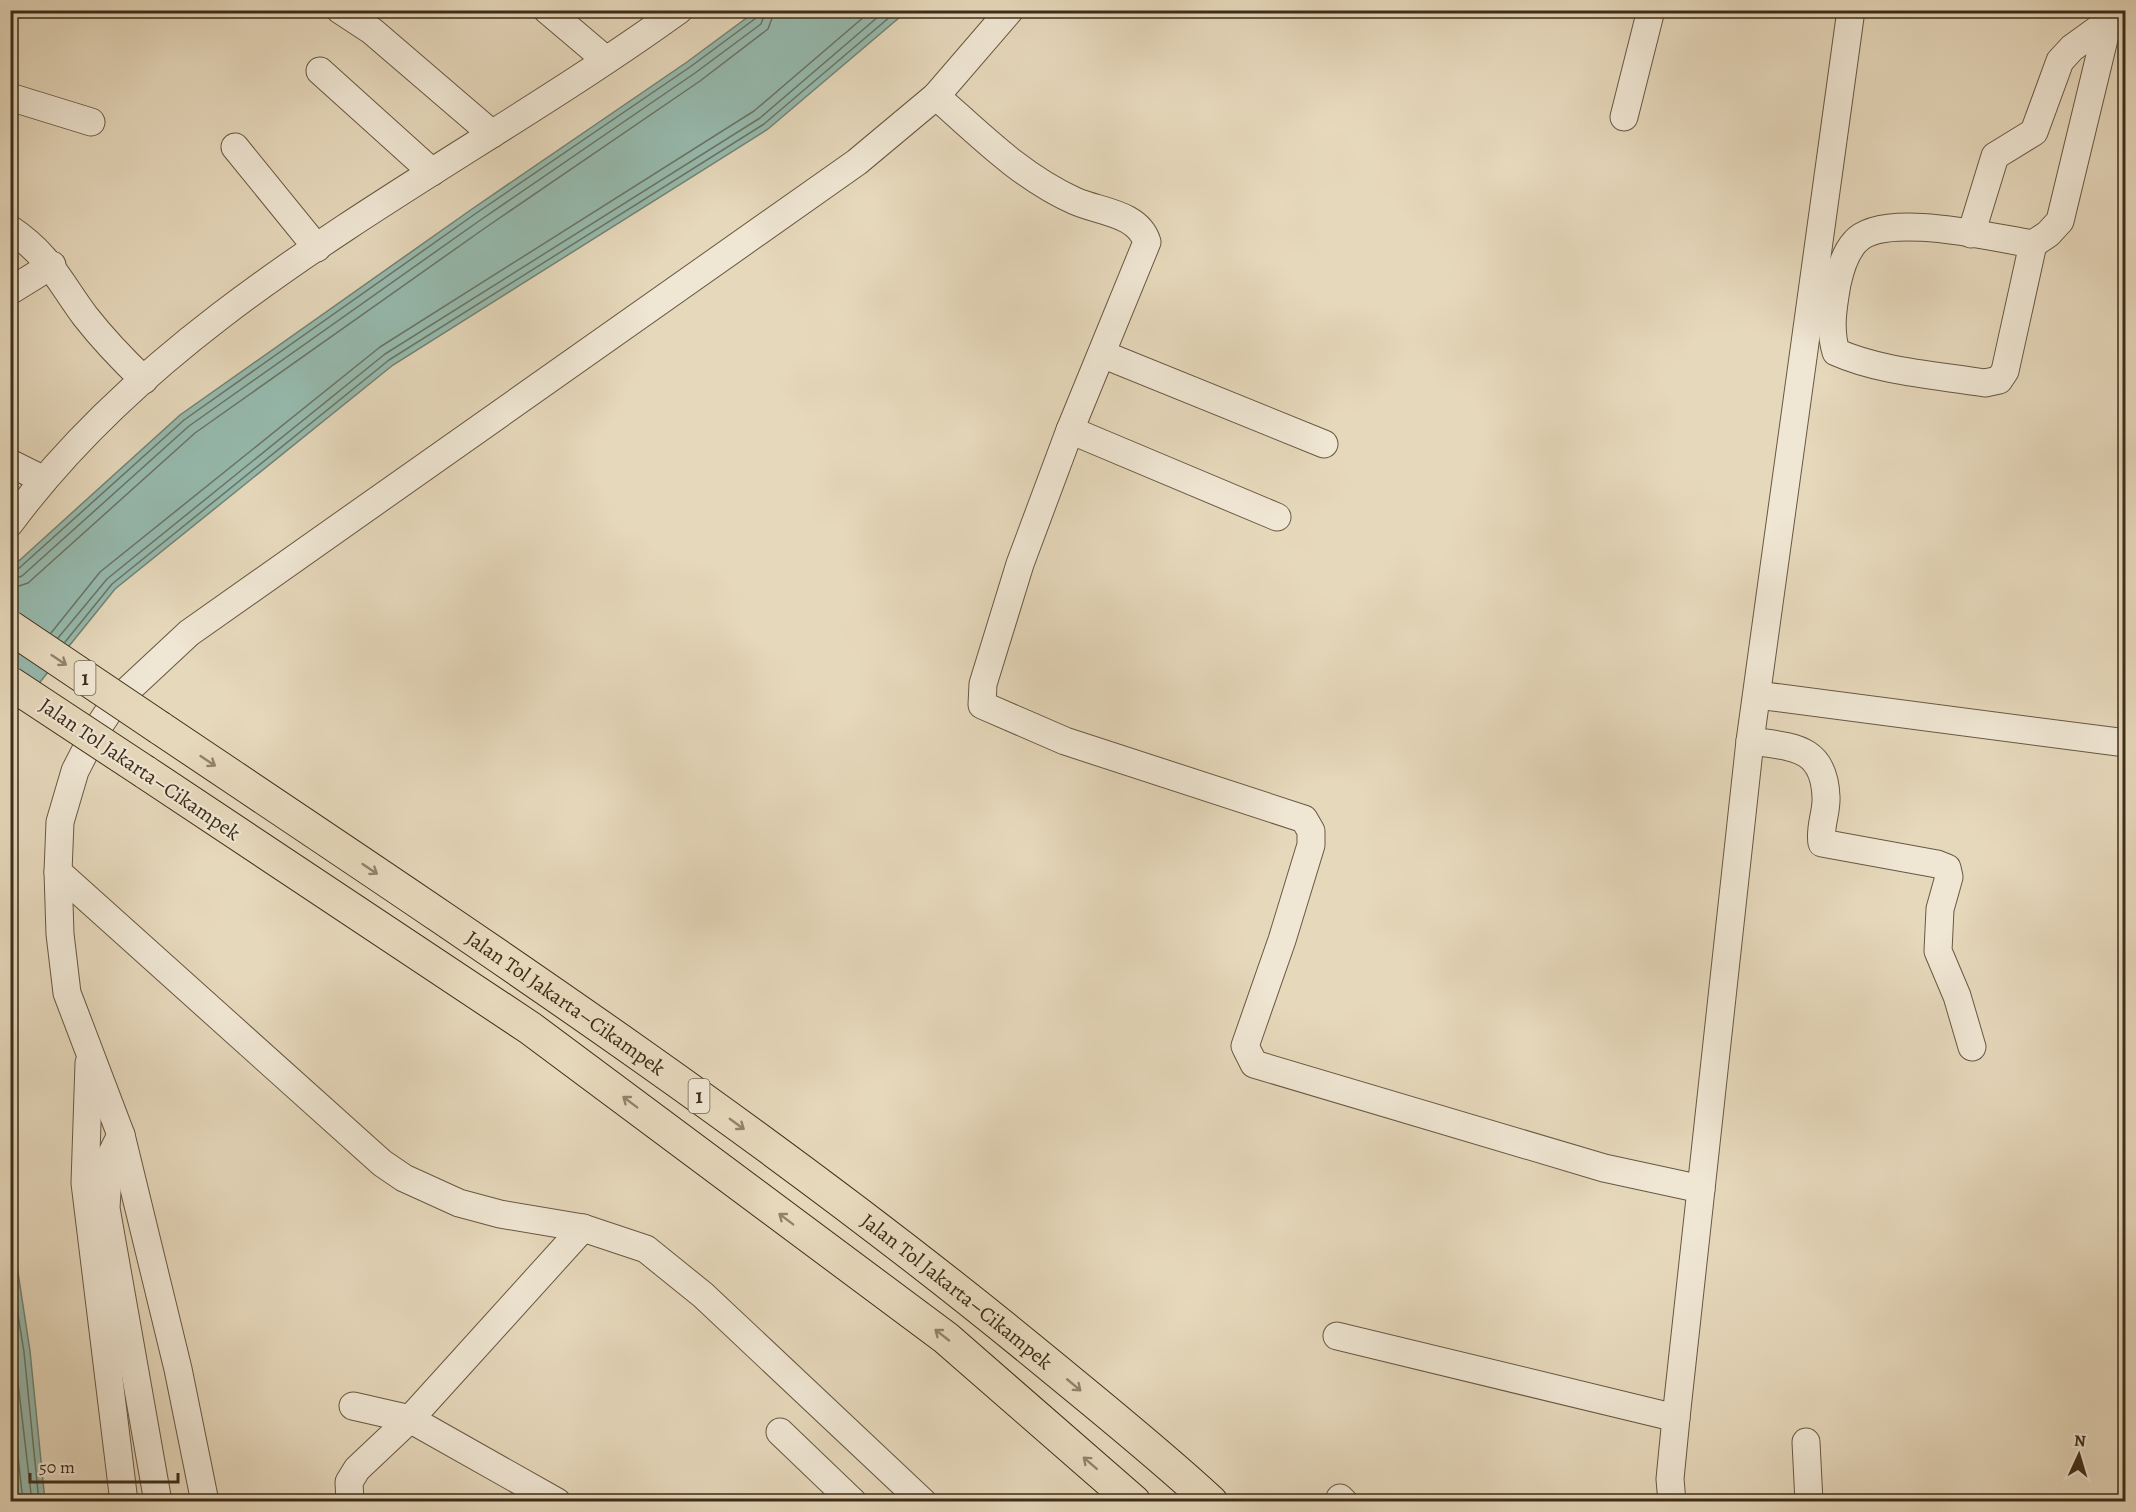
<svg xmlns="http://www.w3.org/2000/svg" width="2136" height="1512" font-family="Alegreya,serif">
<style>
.water{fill:#96baae;stroke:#738272;stroke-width:1.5}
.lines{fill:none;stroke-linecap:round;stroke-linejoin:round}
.shore{stroke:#6a7464;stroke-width:1.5}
.minor-casing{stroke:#685842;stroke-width:29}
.highway-casing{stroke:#3e2d19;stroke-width:35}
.minor{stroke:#efe6d3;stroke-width:27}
.highway{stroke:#e6d8bb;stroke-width:33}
.highway-bridge-casing{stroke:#3e2d19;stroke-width:35;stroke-linecap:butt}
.highway-bridge{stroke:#e6d8bb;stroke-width:33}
.oneway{stroke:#92826a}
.labels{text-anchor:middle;stroke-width:4.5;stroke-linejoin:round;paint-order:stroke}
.shield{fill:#efe6d3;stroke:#736451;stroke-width:1.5}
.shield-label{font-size:20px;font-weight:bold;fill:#3e2d19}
.street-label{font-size:21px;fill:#3e2d19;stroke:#efe6d3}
</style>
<rect width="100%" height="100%" fill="#e6d8bb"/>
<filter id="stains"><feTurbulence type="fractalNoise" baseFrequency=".00333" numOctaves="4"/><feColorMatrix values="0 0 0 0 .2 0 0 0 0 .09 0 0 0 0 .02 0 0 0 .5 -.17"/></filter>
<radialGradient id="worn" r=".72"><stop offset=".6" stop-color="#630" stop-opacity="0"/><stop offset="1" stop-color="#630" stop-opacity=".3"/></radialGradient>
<g class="water">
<path d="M756,11H907L768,129L393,365L115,589L11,718V568L180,415L472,209L687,62Z"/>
<path d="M11,1227L30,1351L45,1501H11Z"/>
</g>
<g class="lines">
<g class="shore">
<path d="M10,572L17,570L184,420L475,214L690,67L756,18L759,10"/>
<path d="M10,580L22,576L189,426L479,221L695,73L761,24L766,10"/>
<path d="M10,589L28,583L195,433L485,228L700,81L768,29L775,10"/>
<path d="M51,633L100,572L380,347L754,111L872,10"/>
<path d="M58,638L107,579L385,354L760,118L886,10"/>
<path d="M65,642L112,584L389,360L764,124L898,10"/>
<path d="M10,1266L24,1352L39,1502"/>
<path d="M10,1315L32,1502"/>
<path d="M10,1384L23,1502"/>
</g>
<g class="minor-casing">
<g id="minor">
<path d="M340,10L372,31L492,134"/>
<path d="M547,10L606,60"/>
<path d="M320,71L432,172"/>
<path d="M936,96C979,134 1021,177 1075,201C1100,212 1138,213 1147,242L1070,430L1020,564L983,684L982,705L1065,741L1304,819L1311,831V845L1282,940L1245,1046L1254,1064L1604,1168L1701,1189"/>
<path d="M10,97L91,122"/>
<path d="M1624,117L1651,10"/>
<path d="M235,147L317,248"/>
<path d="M10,229C49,255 59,281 85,316C103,339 123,360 144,380"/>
<path d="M1971,234L1995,156L2034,132L2060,61L2072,48L2108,22"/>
<path d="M2033,244L2005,371L1999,380L1985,383C1936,375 1881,372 1836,352C1829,329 1833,307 1837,284C1840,270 1845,253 1855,242C1882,210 1994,238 2033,244L2048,234L2060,221L2111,10"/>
<path d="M10,291L52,265"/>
<path d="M1102,354L1324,444"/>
<path d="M1070,430L1277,517"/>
<path d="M10,463L44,480"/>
<path d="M10,523C177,297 455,172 679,10"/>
<path d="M1757,695L2126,743"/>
<path d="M1750,741C1791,747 1824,745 1826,797C1827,812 1819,828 1822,843L1937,864L1947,868L1949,877L1940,909L1938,951L1957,996L1972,1047"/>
<path d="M58,872L382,1163L404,1178L459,1203L500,1214L583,1228L646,1249L703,1295L923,1502"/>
<path d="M89,1063L85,1183L124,1502"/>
<path d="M121,1135L109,1159L106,1208L158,1502"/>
<path d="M1337,1336L1676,1418"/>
<path d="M353,1406L410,1419L557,1502"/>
<path d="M780,1432L853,1502"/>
<path d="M1806,1442L1809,1502"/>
<path d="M1340,1498L1344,1502"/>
<path d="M205,1502L178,1369L121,1135L67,993L60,934L58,872L60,822L75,771L95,732L115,702L189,633L857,162L936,96L1010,10"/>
<path d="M350,1502L349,1482L357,1469L410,1419L583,1228"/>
<path d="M1672,1502L1670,1479L1676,1418L1750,741L1851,10"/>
</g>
</g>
<g class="highway-casing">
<g id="highway">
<path id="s1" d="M160,728C461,930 765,1130 1046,1362C1102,1408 1158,1453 1211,1502"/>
<path d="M145,772L530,1028L946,1338L1134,1502"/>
</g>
</g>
<use href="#minor" class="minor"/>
<use href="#highway" class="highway"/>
<g class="highway-bridge-casing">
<g id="highway-bridge">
<path d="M10,627L160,728"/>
<path d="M10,683L145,772"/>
</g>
</g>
<use href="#highway-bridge" class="highway-bridge"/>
</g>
<defs><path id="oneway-shaft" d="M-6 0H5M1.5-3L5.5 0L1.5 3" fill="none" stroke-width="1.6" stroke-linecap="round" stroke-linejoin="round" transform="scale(1.5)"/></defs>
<g class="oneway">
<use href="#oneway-shaft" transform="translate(59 660) rotate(34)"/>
<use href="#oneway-shaft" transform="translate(208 761) rotate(34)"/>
<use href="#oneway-shaft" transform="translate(370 869) rotate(34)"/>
<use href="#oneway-shaft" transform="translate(630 1102) rotate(-143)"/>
<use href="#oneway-shaft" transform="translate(737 1124) rotate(36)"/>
<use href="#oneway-shaft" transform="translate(786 1219) rotate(-143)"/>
<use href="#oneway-shaft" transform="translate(942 1335) rotate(-142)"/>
<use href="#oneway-shaft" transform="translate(1074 1385) rotate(40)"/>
<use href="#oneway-shaft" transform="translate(1090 1463) rotate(-139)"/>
</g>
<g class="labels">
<g class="shield">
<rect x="74.5" y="661" width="21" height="34" rx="4.5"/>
<rect x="688.5" y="1079" width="21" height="34" rx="4.5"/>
</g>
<g class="shield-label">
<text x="85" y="685">1</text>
<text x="699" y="1103">1</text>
</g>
<g class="street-label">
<text transform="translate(140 769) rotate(34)" y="7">Jalan Tol Jakarta–Cikampek</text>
<text dy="7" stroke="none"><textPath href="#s1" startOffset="490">Jalan Tol Jakarta–Cikampek</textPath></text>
<text dy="7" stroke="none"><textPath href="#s1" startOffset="976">Jalan Tol Jakarta–Cikampek</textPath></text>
</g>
</g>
<rect width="2136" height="1512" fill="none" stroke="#e6d8bb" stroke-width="36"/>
<rect x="12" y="12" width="2112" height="1488" fill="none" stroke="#3e2d19" stroke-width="3"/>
<rect x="18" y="18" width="2100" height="1476" fill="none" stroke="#3e2d19" stroke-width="1.5"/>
<g transform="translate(2079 1455) rotate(4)" stroke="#efe6d3" stroke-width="4.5" paint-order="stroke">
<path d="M0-4.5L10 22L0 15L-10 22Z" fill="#3e2d19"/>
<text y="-9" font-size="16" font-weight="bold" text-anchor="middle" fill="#3e2d19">N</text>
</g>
<path d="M30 1473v9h148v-9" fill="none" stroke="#3e2d19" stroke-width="3"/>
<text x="39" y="1473" font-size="18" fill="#3e2d19" stroke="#efe6d3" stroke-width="4.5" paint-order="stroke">50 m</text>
<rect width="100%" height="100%" filter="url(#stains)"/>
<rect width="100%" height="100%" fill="url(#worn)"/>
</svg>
